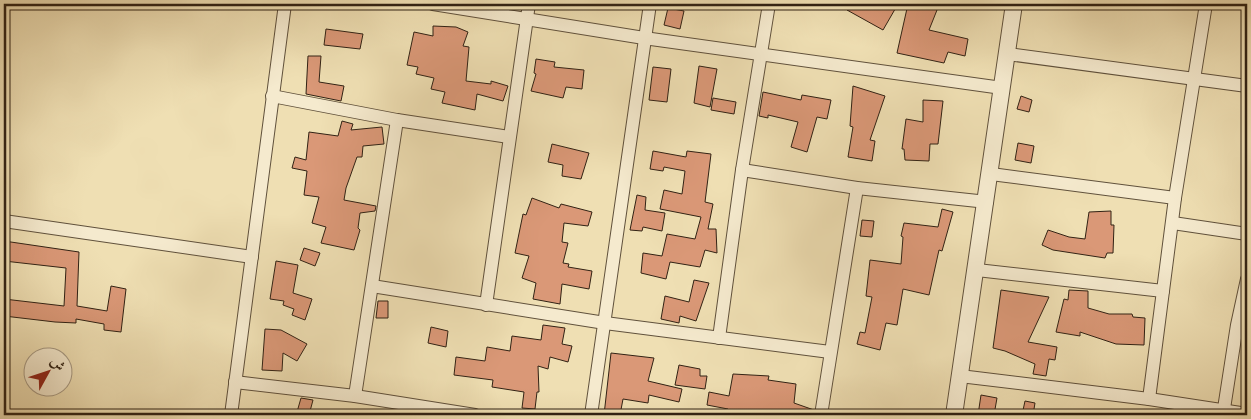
<svg xmlns="http://www.w3.org/2000/svg" width="1251" height="419" font-family="'EB Garamond',Amiri,serif">
<style>
.building{fill:#da9877;stroke:#312214}
.lines{fill:none;stroke-linecap:round;stroke-linejoin:round}
.minor-casing{stroke:#60513c;stroke-width:14}
.tertiary-casing{stroke:#60513c;stroke-width:18}
.minor{stroke:#f5eace;stroke-width:12}
.tertiary{stroke:#f5eace;stroke-width:16}
</style>
<rect width="100%" height="100%" fill="#efdfb3"/>
<filter id="stains"><feTurbulence type="fractalNoise" baseFrequency=".004" numOctaves="4"/><feColorMatrix values="0 0 0 0 .2 0 0 0 0 .09 0 0 0 0 .02 0 0 0 .5 -.17"/></filter>
<radialGradient id="worn" r=".72"><stop offset=".6" stop-color="#630" stop-opacity="0"/><stop offset="1" stop-color="#630" stop-opacity=".3"/></radialGradient>
<g class="building">
<path d="M869,4H898L883,30L847,10L869,7Z"/>
<path d="M908,4H921L937,10L929,30L968,39L965,56L948,52L944,63L897,53Z"/>
<path d="M668,8L684,11L680,29L664,25Z"/>
<path d="M433,26L456,27L468,32L463,46L469,47L466,81L491,84V81L508,86L503,101L477,94L475,110L442,103L445,92L431,89L434,78L416,74L418,67L407,65L414,32L433,36Z"/>
<path d="M326,29L363,34L360,49L324,45Z"/>
<path d="M308,56H321L319,82L344,86L341,101L306,94Z"/>
<path d="M536,59L555,62L554,67L584,70L582,89L566,87L563,98L531,91L536,74L534,73Z"/>
<path d="M699,66L717,69L710,107L694,103Z"/>
<path d="M653,67L671,69L667,102L649,100Z"/>
<path d="M853,86L885,96L870,140L875,141L872,161L848,157L853,127L850,126Z"/>
<path d="M763,92L801,100L802,95L831,100L827,119L817,117L807,152L791,147L798,122L768,115V118L759,116Z"/>
<path d="M1021,96L1032,100L1029,112L1017,109Z"/>
<path d="M713,98L736,102L734,114L711,110Z"/>
<path d="M923,100L943,101L938,144H930L929,161L905,160L904,149H902L906,119L923,122Z"/>
<path d="M342,121L353,124L351,130L382,127L384,144L363,146L362,157H357L346,188L344,200L376,206L375,211L360,213L358,228L360,230L354,250L321,243L326,227L312,223L319,197L304,195L307,171L292,168L295,157L306,160L309,132L338,136Z"/>
<path d="M1018,143L1034,146L1031,163L1015,160Z"/>
<path d="M552,144L589,153L581,179L562,176L563,165L548,162Z"/>
<path d="M653,151L686,157L687,151L711,154L705,202L713,204L708,229H716L717,253L705,250L700,267L670,262L666,279L641,273L643,253L662,256L667,234L695,239L701,217L660,209L664,190L682,194L685,171L664,167L663,171L650,169Z"/>
<path d="M637,195L646,197L645,210L665,213L662,231L643,227L642,231L630,230Z"/>
<path d="M532,198L559,208L561,204L592,212L588,226L564,223L562,242L568,243L563,263L569,264L568,267L592,271L589,289L562,284L560,304L533,299L536,283L522,278L529,256L515,253L523,214L526,215Z"/>
<path d="M942,209L953,212L942,251L939,250L929,295L903,289L897,325L886,323L880,350L857,344L860,332L865,333L872,297L866,296L870,260L901,264L903,237L901,236L904,223L938,227Z"/>
<path d="M1111,211V225H1114L1113,253H1107L1105,258L1053,250L1042,245L1048,230L1069,237L1085,239L1089,212Z"/>
<path d="M862,220L874,221L872,237L860,236Z"/>
<path d="M4,241L79,252L77,306L107,311L111,286L126,289L121,332L104,330V324L76,319V323L55,322L4,316V299L64,306L66,268L4,261Z"/>
<path d="M304,248L320,253L315,266L300,260Z"/>
<path d="M276,261L298,265L293,293L312,299L305,320L292,315L294,309L283,305L284,301L270,299Z"/>
<path d="M694,280L709,283L696,321L680,316L679,323L661,319L665,296L689,302Z"/>
<path d="M1001,290L1049,297L1028,342L1057,347L1055,360L1049,359L1046,376L1033,374L1035,364L1005,351L993,348Z"/>
<path d="M1069,290L1088,291V308L1109,314H1132L1133,317L1145,318L1144,345L1116,344L1080,332V336L1056,332L1064,299L1068,300Z"/>
<path d="M378,301H388V318H376Z"/>
<path d="M543,325L565,328L562,344L572,346L568,362L550,357L548,369L538,366L539,392H537L535,409L522,408L524,392L492,387L493,380L454,375L456,357L485,361L487,347L510,351L512,336L541,340Z"/>
<path d="M431,327L448,331L446,347L428,343Z"/>
<path d="M265,329L281,330L307,344L297,361L283,353L282,371L262,370Z"/>
<path d="M611,353L654,358L648,381L682,389L679,402L649,395L648,403L623,399L620,415H604Z"/>
<path d="M679,365L700,369V376H707L705,389L675,385Z"/>
<path d="M733,374L769,376L768,380L796,384L794,403L814,410L813,415H725L728,409L707,405L709,392L729,396Z"/>
<path d="M981,395L997,398L994,415H978Z"/>
<path d="M301,398L313,400L309,415L297,412Z"/>
<path d="M1025,401L1035,403L1033,415H1022Z"/>
</g>
<g class="lines">
<g class="minor-casing">
<g id="minor">
<path d="M433,4L644,38L1002,88"/>
<path d="M1008,54L1247,86"/>
<path d="M272,96L397,120L509,137"/>
<path d="M742,170L857,188L987,202"/>
<path d="M991,174L1175,198"/>
<path d="M4,221L252,257"/>
<path d="M1173,223L1247,234"/>
<path d="M977,270L1163,291"/>
<path d="M372,286L605,323L830,352"/>
<path d="M486,305L529,4"/>
<path d="M719,338L742,170L769,4"/>
<path d="M960,376L1149,399L1247,414"/>
<path d="M235,382L355,396L475,415"/>
<path d="M355,396L397,120"/>
<path d="M1149,399L1175,198L1206,4"/>
<path d="M231,415L285,4"/>
<path d="M591,415L650,4"/>
<path d="M821,415L857,188"/>
<path d="M1223,415L1237,325L1247,279"/>
</g>
</g>
<g class="tertiary-casing">
<path id="tertiary" d="M954,415L1014,4"/>
</g>
<use href="#minor" class="minor"/>
<use href="#tertiary" class="tertiary"/>
</g>
<rect width="1251" height="419" fill="none" stroke="#efdfb3" stroke-width="20"/>
<rect x="5" y="5" width="1241" height="409" fill="none" stroke="#312214" stroke-width="2.5"/>
<rect x="10" y="10" width="1231" height="399" fill="none" stroke="#312214"/>
<g transform="translate(48 372) rotate(50)"><circle r="24" fill="#f5eace" stroke="#a79a84"/>
<path d="M0-4L9 19L0 12L-9 19Z" fill="#8f2418"/>
<text y="-8" font-size="14" font-weight="bold" text-anchor="middle" fill="#312214">ش</text>
</g>
<rect width="100%" height="100%" filter="url(#stains)"/>
<rect width="100%" height="100%" fill="url(#worn)"/>
</svg>
